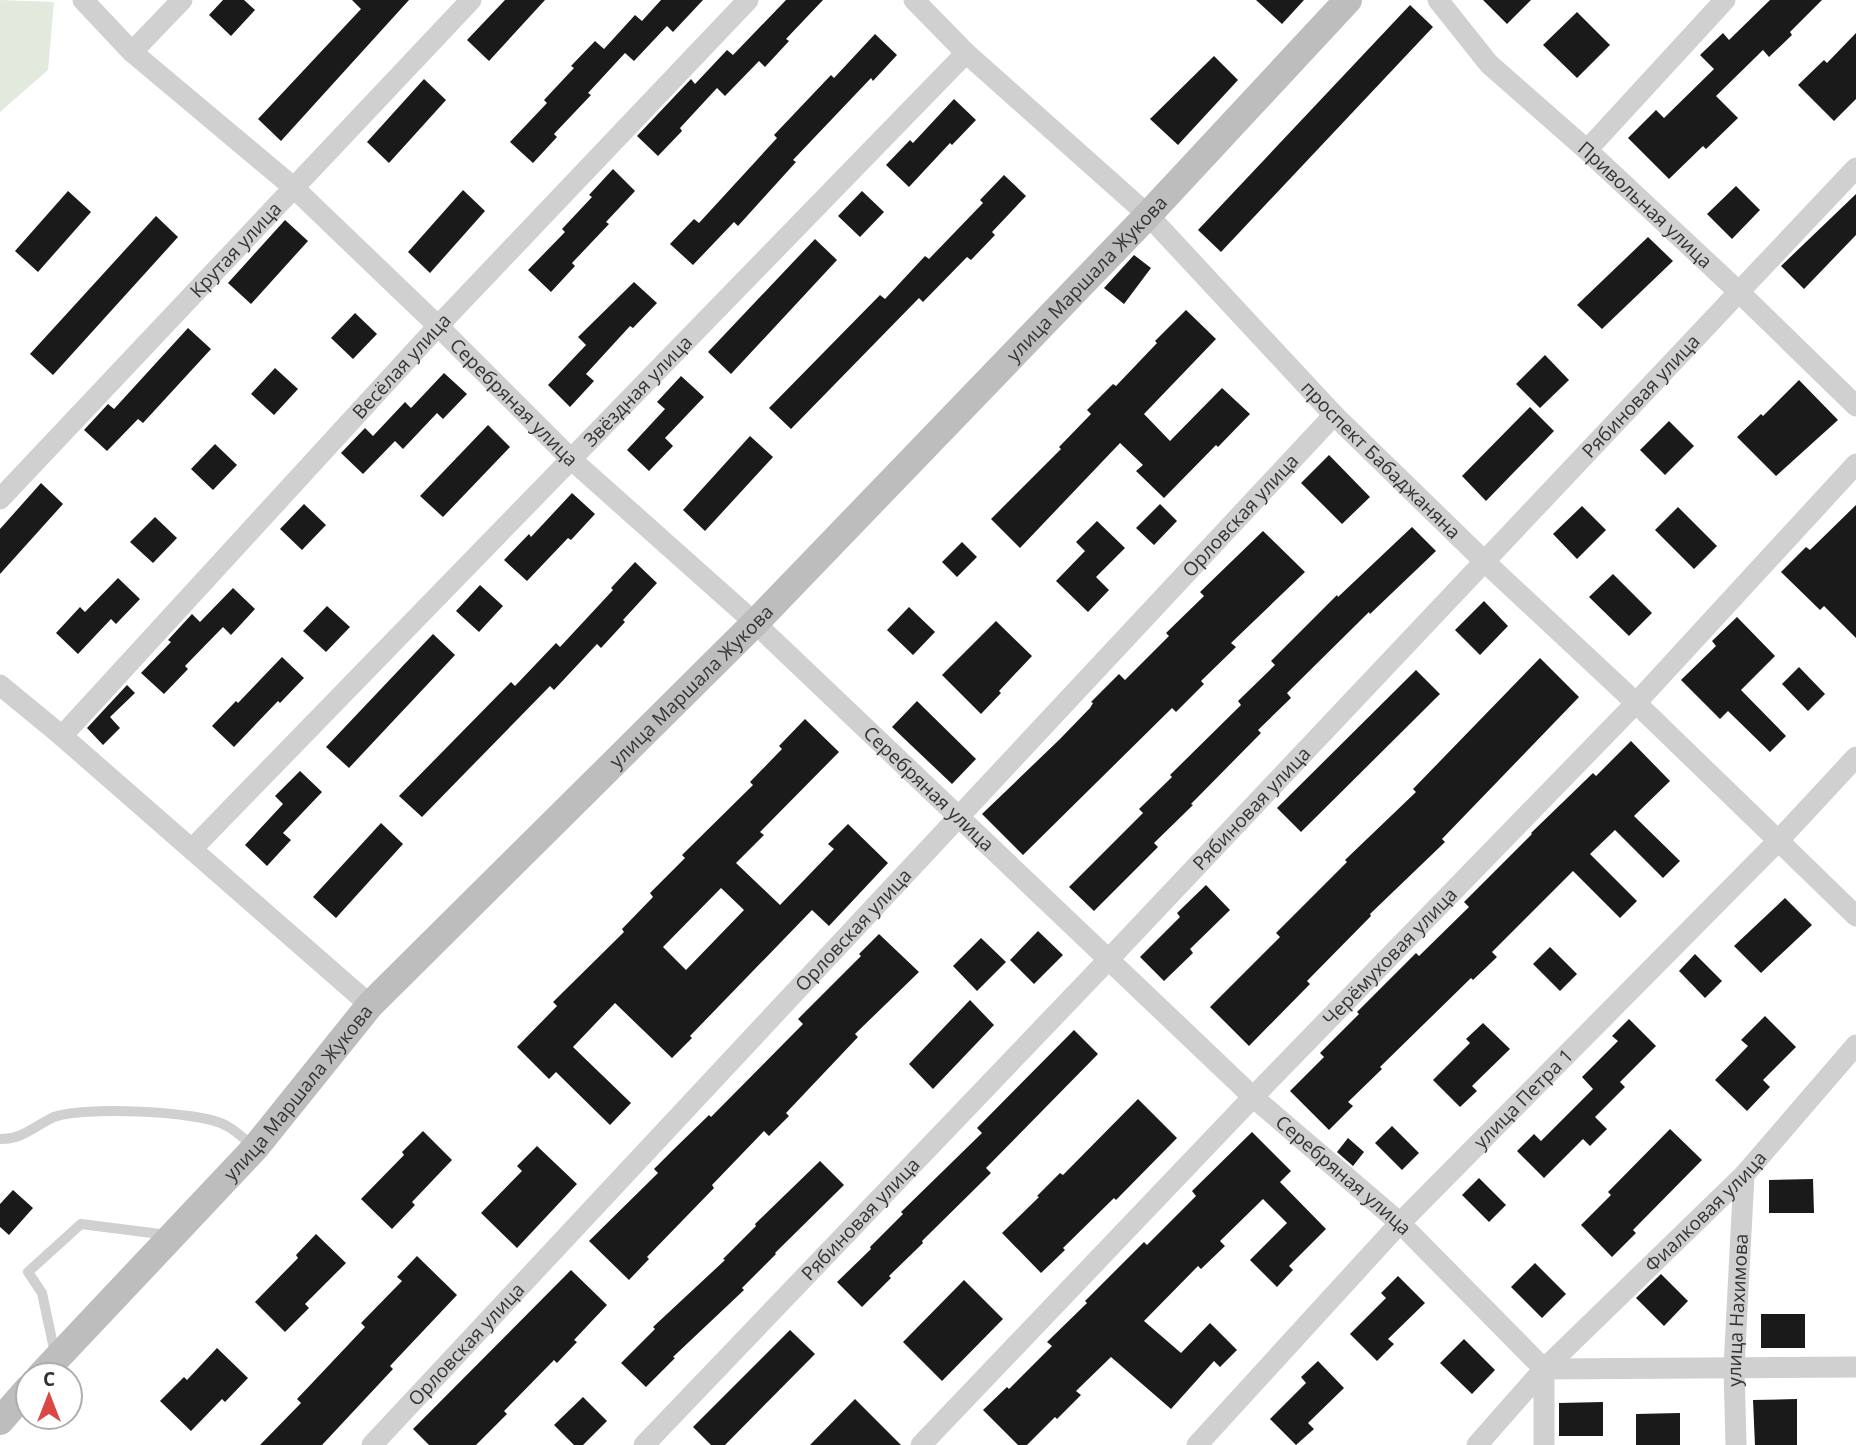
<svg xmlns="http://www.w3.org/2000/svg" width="1856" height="1445" font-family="'Open Sans',sans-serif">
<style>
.green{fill:#e2e9dd}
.building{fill:#1a1a1a;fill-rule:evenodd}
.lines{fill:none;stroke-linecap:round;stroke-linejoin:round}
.service{stroke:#d0d0d0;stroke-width:10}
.minor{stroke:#d0d0d0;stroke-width:21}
.secondary{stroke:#bdbdbd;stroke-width:28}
.labels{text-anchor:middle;stroke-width:7;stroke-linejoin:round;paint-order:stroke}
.street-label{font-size:19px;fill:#333;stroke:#fff}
</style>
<rect width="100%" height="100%" fill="#fff"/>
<path class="green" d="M0,0L54,2L48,70L0,112Z"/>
<g class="building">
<path d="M223,0H244L255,10L231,36L209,15Z"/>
<path d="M352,0H409L281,141L258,119L361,9Z"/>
<path d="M505,0H545L489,61L467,40Z"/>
<path d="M661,0H703L673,32L667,26L634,61L625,53L588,93L591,95L554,134L557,137L533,163L510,142L547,103L544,100L574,68L571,66L595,41L604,49L635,15L642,21Z"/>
<path d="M786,0H823L786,39L789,41L765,67L759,61L725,96L717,88L680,128L682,131L658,156L637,136L691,79L695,84L727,50L733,55Z"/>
<path d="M1256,0H1304L1282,24Z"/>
<path d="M1483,0H1531L1507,24Z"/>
<path d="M1770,0H1822L1790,32L1792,35L1769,57L1763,50L1716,96L1738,118L1706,149L1703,146L1669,179L1628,138L1656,110L1664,118L1714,69L1700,55L1723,33L1729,40Z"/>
<path d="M1410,5L1433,27L1221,252L1198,230Z"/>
<path d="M1577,12L1610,45L1577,78L1543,45Z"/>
<path d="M1856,33V99L1834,121L1798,85L1824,60L1827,63Z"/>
<path d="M875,34L897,55L873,81L871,78L793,160L796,162L738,226L734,222L693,265L670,244L694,219L699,223L777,138L774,135L831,75L834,78Z"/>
<path d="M1214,56L1238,80L1178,145L1150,119Z"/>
<path d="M424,79L446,100L389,163L367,142Z"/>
<path d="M954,99L976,120L952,145L950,143L909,187L886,165L910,140L913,143Z"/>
<path d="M613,169L635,191L606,222L609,224L572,263L575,266L551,292L528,270L565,232L562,229L592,197L589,195Z"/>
<path d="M1004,175L1026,196L992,232L995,235L971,260L967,257L923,302L919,298L791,429L769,408L880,295L885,299L925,256L929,259L983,203L980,200Z"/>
<path d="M1736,186L1760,210L1732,239L1707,214Z"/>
<path d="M463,190L485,211L430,273L408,252Z"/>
<path d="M68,191L91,212L38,272L15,251Z"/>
<path d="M862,191L884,212L860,237L838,216Z"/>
<path d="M1856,194V235L1804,289L1781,266Z"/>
<path d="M156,216L178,237L53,375L30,354Z"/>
<path d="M285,220L308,241L251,304L228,283Z"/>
<path d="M1648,237L1673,261L1602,329L1577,305Z"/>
<path d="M815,239L837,260L731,374L708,352Z"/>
<path d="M1134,255L1151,268L1124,304L1104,288Z"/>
<path d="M634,282L657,303L633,328L630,326L586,374L594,381L570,407L548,385L586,345L578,337Z"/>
<path d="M1186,310L1216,339L1144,414L1170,441L1222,388L1250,414L1218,447L1216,445L1164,498L1136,471L1143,465L1120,443L1020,548L991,519L1061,449L1059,447L1091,414L1087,410L1113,384L1116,386L1157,343L1155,341Z"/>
<path d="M355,313L377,334L353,359L331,338Z"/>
<path d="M188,328L211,349L143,423L138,419L107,451L84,430L108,404L114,409Z"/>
<path d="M1545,355L1569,380L1540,408L1516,384Z"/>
<path d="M275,368L298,389L274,415L251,394Z"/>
<path d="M444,373L467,394L443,419L437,413L403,449L395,441L363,474L341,453L365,428L373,436L405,402L411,408Z"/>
<path d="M681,376L704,397L665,438L673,446L649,471L627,450L665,409L657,402Z"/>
<path d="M1799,380L1838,420L1776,476L1737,437L1761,414L1763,416Z"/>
<path d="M1530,407L1554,431L1486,501L1462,476Z"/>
<path d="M1669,421L1694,446L1665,475L1640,450Z"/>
<path d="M488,425L510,447L443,517L420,496Z"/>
<path d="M750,436L773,457L705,531L683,510Z"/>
<path d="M215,444L237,465L213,490L191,469Z"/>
<path d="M1329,455L1370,497L1342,524L1301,483Z"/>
<path d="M41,483L63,504L0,574V529Z"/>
<path d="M572,493L595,514L571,540L568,538L527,581L504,560L529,534L531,537Z"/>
<path d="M304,504L326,525L302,550L280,529Z"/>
<path d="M1160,504L1177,521L1154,545L1136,528Z"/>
<path d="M1856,505V638L1824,606L1820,610L1781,572L1806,547L1810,550Z"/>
<path d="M1582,506L1606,530L1577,559L1553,534Z"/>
<path d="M1678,507L1717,546L1694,569L1655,530Z"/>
<path d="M155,517L177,538L153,563L130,542Z"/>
<path d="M1097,521L1125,548L1096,577L1109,590L1088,612L1056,581L1085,551L1076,542Z"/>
<path d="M1412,527L1436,551L1370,614L1369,612L1287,693L1291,698L1258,730L1261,733L1191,804L1193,805L1154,843L1158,847L1094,911L1069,887L1143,813L1139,809L1172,777L1170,775L1241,705L1238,701L1275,665L1271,661L1337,595L1338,597Z"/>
<path d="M1263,531L1305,572L1231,643L1236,647L1201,681L1204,684L1176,712L1172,708L1023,855L982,814L1060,739L1090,708L1093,703L1091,702L1119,674L1125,680L1169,636L1166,633L1204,596L1200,592Z"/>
<path d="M962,542L977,557L957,577L942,562Z"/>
<path d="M635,562L657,583L623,620L625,622L601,648L597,644L554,690L550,686L422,817L399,796L511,682L515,686L556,643L560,647L613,590L611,588Z"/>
<path d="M1613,574L1652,613L1629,636L1589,597Z"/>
<path d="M118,578L140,599L116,624L111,619L78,654L56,633L80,607L85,612Z"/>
<path d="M480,585L503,606L479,632L456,611Z"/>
<path d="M233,588L255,609L231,635L223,627L185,666L188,669L164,694L141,673L171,642L168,640L192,614L200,622Z"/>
<path d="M1484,601L1508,626L1480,655L1455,630Z"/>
<path d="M327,606L350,627L326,652L303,631Z"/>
<path d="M909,607L935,632L913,655L887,630Z"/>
<path d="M1737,617L1775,656L1741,690L1786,736L1770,752L1728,711L1720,719L1681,680L1716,646L1712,641Z"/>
<path d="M996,621L1032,656L999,691L1001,693L981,714L942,675Z"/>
<path d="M433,634L455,655L349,768L326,747Z"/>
<path d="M282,657L304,678L280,703L278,701L234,747L212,726L236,701L238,703Z"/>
<path d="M1540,658L1579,697L1442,839L1445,842L1370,914L1371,916L1307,981L1310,984L1249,1046L1210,1007L1280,937L1276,933L1347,862L1345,860L1416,792L1413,789Z"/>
<path d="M1799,667L1825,694L1808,711L1782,684Z"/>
<path d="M1416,670L1440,694L1301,832L1277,808Z"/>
<path d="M127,685L135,693L110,717L120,728L103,745L87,728Z"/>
<path d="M917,701L976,759L952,784L892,727Z"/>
<path d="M805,719L839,752L760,832L764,835L736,863L780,905L834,849L828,844L848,824L888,863L829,926L812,910L690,1036L692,1038L672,1058L615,1003L573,1047L631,1103L610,1125L556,1072L549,1079L517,1047L557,1006L553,1002L624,932L622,929L653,897L650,893L685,858L682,855L753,785L750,782L782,749L779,746ZM721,888L744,910L686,970L663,947Z"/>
<path d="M1631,741L1670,781L1634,816L1680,861L1663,878L1615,830L1590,854L1637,901L1620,918L1573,871L1492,952L1497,957L1473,980L1471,978L1380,1067L1382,1069L1348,1102L1353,1106L1329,1130L1290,1091L1324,1057L1320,1053L1359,1014L1357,1012L1416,953L1419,956L1469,907L1464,902L1532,834L1531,833L1593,773L1596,776Z"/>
<path d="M300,771L322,792L283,833L291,840L267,866L245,845L283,804L275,796Z"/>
<path d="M381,823L403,844L336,918L313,897Z"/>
<path d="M1206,885L1230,910L1190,949L1193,953L1164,981L1140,957L1180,917L1177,913Z"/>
<path d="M1785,898L1812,925L1761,973L1734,946Z"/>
<path d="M1038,931L1063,955L1034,984L1010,960Z"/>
<path d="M879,934L919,972L855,1034L858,1037L786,1113L789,1116L769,1136L764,1131L712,1185L714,1188L647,1257L649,1259L629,1280L589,1241L658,1173L654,1169L674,1149L709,1115L711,1117L803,1024L798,1019L861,956L859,954Z"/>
<path d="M981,938L1006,962L977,991L953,966Z"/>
<path d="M1550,947L1577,974L1560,991L1533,964Z"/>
<path d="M1695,954L1722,981L1705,998L1679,971Z"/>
<path d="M970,1000L994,1025L933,1089L909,1064Z"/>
<path d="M1765,1016L1796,1047L1763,1080L1770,1087L1747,1111L1715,1080L1748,1046L1741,1040Z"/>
<path d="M1629,1019L1656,1046L1620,1082L1625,1087L1595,1117L1607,1129L1590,1146L1583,1139L1544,1178L1517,1151L1534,1134L1541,1141L1593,1089L1582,1077L1618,1041L1612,1036Z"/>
<path d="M1483,1023L1510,1049L1472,1086L1477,1091L1460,1107L1433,1080L1470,1043L1466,1039Z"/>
<path d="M1074,1030L1098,1054L986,1168L991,1173L922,1241L923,1243L889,1276L891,1278L862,1307L837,1282L871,1249L870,1247L903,1214L901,1212L982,1133L977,1128Z"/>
<path d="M1138,1099L1177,1138L1116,1200L1114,1198L1063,1248L1065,1250L1041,1273L1002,1233L1039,1197L1037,1196L1060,1173L1063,1175Z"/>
<path d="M1392,1126L1419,1153L1402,1170L1375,1143Z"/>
<path d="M1670,1129L1702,1160L1633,1230L1636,1233L1612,1257L1581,1225L1611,1195L1608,1192Z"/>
<path d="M423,1131L452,1160L412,1202L415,1205L392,1229L361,1199L404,1155L402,1152Z"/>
<path d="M1252,1132L1291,1171L1280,1182L1326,1229L1289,1266L1293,1270L1277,1287L1250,1260L1287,1223L1263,1199L1220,1241L1225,1246L1201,1269L1198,1266L1144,1321L1181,1353L1210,1323L1237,1350L1220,1367L1214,1361L1171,1409L1111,1357L1076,1391L1081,1395L1057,1419L1055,1417L1027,1445H1018L983,1410L1007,1387L1009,1389L1052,1346L1047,1342L1087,1303L1085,1301L1144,1242L1147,1245L1196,1196L1192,1191Z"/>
<path d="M1348,1138L1364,1152L1353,1166L1337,1152Z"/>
<path d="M537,1146L577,1184L517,1248L481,1213L522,1171L517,1166Z"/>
<path d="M820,1161L844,1185L775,1253L776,1254L742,1288L744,1290L673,1357L675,1358L646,1387L621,1363L655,1329L653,1327L725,1260L723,1259L756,1226L755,1224Z"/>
<path d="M1479,1178L1506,1205L1489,1222L1462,1195Z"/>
<path d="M1813,1179L1814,1213H1769V1180Z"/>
<path d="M13,1190L33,1208L9,1235L0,1227V1204Z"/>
<path d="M316,1234L346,1263L305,1304L309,1308L285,1332L255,1302L298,1258L296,1255Z"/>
<path d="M417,1256L457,1295L390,1366L393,1369L322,1445H260L301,1403L297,1399L365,1327L361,1323L402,1281L397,1277Z"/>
<path d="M1535,1263L1566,1294L1542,1318L1511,1287Z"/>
<path d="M571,1270L607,1305L574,1340L577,1342L557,1363L554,1360L504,1411L507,1414L476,1445H429L413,1429Z"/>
<path d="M1661,1274L1688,1301L1664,1326L1636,1298Z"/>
<path d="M1398,1276L1425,1303L1388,1339L1394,1344L1377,1361L1350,1334L1386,1298L1381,1293Z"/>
<path d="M964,1280L1003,1319L942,1381L903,1342Z"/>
<rect x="1761" y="1314" width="44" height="34"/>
<path d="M790,1330L815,1354L725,1445H711L693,1427Z"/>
<path d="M1464,1339L1495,1370L1472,1394L1440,1363Z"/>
<path d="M217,1348L248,1378L225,1402L222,1399L191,1431L160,1401L184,1377L187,1380Z"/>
<path d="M1318,1361L1344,1388L1308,1423L1314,1429L1296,1445L1270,1419L1306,1383L1301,1377Z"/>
<path d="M583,1397L607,1421L583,1445H574L554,1425Z"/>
<path d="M855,1399L901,1445H810Z"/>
<path d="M1797,1399V1445H1755L1753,1400Z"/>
<path d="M1603,1402V1436H1559V1403Z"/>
<path d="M1680,1413V1445H1636V1414Z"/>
</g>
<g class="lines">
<g class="service">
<path d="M0,1139C22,1140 36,1125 54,1117C82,1106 199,1111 225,1125C236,1130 246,1141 255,1148"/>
<path d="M52,1354L54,1349L42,1293L28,1272L81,1224L168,1235"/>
</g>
<g class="minor">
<path id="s1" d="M83,0L132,52L293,187L438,326L572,460L755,623L1253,1097L1400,1223L1544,1369L1856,1367"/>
<path id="s2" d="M914,0L966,53L1148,215L1334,415L1485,562L1636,703L1856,916"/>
<path id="s3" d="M1438,0L1489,64L1587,150L1740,293L1856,406"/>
<path d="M132,52L182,0"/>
<path d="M1587,150L1725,0"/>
<path id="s4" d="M0,499L471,0"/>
<path d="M0,685L62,736L370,1005"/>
<path id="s5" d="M62,736L438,326L748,0"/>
<path id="s6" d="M192,849L966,53"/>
<path id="s7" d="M372,1445L1334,415"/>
<path id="s8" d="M644,1445L1108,960L1856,168"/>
<path id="s9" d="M921,1445L1253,1097L1636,703L1856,464"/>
<path id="s10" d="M1197,1445L1400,1223L1778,841L1856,757"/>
<path id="s11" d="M1477,1445L1544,1369L1744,1175L1856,1045"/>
<path d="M1544,1445V1369"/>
<path id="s12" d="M1736,1445L1734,1368L1744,1175"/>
</g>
<g class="secondary">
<path id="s13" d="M41,1375L255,1148L370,1005L755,623L1148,215L1348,0"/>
<path d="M0,1421L28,1389"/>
</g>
</g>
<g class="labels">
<g class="street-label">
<text dy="7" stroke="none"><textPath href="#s3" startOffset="292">Привольная улица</textPath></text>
<text dy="7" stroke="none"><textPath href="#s4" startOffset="343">Крутая улица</textPath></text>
<text dy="7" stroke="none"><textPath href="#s13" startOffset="1516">улица Маршала Жукова</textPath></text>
<text dy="7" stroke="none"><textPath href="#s5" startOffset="502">Весёлая улица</textPath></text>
<text dy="7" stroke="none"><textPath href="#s6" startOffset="639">Звёздная улица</textPath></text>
<text dy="7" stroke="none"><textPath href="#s8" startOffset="1447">Рябиновая улица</textPath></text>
<text dy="7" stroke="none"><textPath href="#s1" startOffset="590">Серебряная улица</textPath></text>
<text dy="7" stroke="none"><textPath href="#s2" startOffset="656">проспект Бабаджаняна</textPath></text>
<text dy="7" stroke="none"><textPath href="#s7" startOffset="1272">Орловская улица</textPath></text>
<text dy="7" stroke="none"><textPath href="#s13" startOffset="948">улица Маршала Жукова</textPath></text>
<text dy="7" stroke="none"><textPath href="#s1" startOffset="1157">Серебряная улица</textPath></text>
<text dy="7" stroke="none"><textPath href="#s8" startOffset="880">Рябиновая улица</textPath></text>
<text dy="7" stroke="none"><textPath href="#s7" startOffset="705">Орловская улица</textPath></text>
<text dy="7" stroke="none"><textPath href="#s9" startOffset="677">Черёмуховая улица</textPath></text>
<text dy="7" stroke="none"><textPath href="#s13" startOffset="382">улица Маршала Жукова</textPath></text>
<text dy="7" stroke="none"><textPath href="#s10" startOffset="476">улица Петра 1</textPath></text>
<text dy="7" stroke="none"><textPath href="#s1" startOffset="1724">Серебряная улица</textPath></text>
<text dy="7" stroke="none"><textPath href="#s11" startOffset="327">Фиалковая улица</textPath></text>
<text dy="7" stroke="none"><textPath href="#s8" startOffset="313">Рябиновая улица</textPath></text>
<text dy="7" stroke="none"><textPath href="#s12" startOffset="135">улица Нахимова</textPath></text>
<text dy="7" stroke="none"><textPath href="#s7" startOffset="138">Орловская улица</textPath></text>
</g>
</g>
<g transform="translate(49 1396)"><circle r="33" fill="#ffffff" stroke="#adadad" stroke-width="2"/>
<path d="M0-5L12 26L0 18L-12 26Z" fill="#db4844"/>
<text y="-10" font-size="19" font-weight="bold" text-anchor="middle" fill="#333333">С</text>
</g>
</svg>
